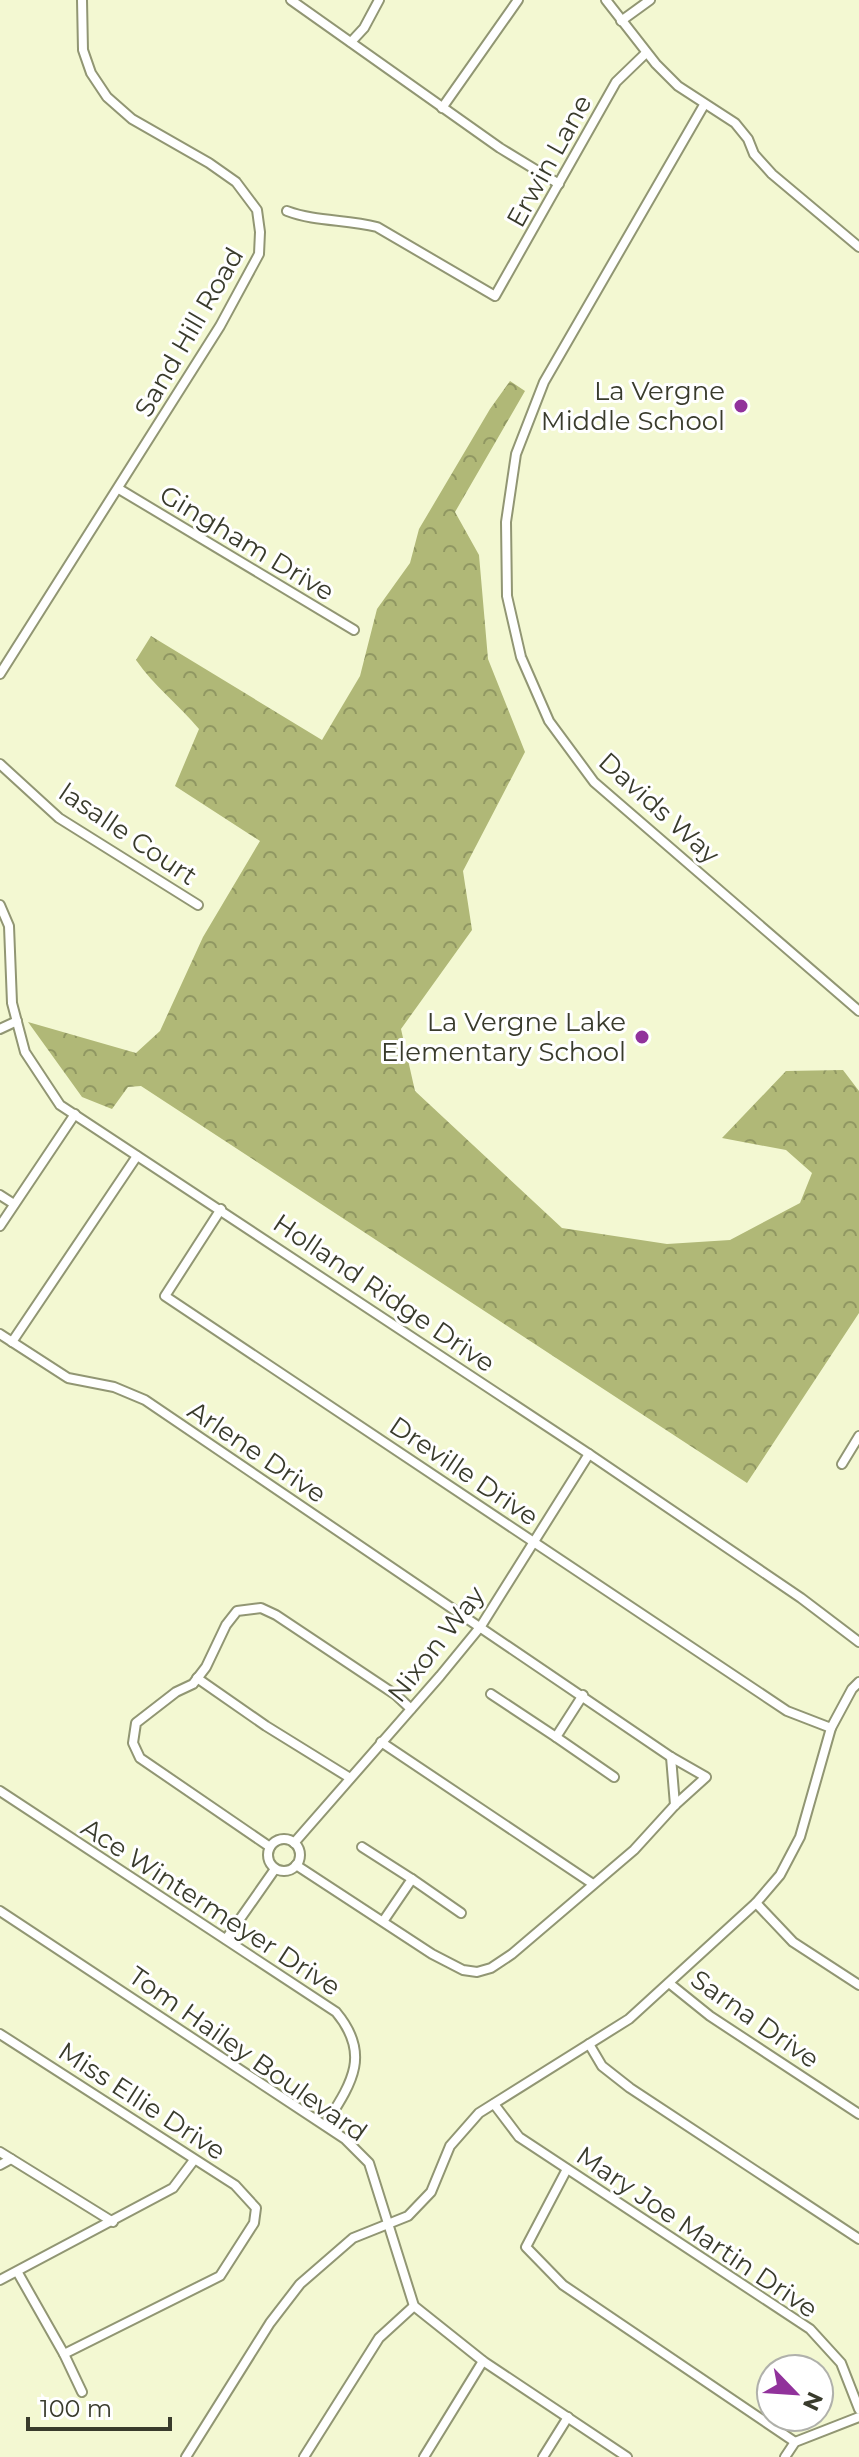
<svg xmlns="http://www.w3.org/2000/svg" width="859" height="2457" font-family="Montserrat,sans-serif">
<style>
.forest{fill:url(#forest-crowns)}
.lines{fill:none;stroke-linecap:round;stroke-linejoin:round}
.minor-casing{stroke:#919673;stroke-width:12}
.minor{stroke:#fff;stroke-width:8}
.poi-dot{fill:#91329b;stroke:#fff;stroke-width:3}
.labels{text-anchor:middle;stroke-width:6;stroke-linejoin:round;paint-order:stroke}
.street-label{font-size:26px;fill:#393b2c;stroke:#fff}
.poi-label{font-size:26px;fill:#393b2c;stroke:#fff;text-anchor:end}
</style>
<defs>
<pattern id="forest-crowns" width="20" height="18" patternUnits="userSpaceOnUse" patternTransform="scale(2)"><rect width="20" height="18" fill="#b0b877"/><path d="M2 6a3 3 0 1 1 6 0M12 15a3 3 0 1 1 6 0" fill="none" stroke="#909762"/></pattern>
</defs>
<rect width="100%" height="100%" fill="#f3f8d2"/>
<path class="forest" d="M510,381L525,391L455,512L479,555L488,659L525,752L463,871L472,930L401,1029L415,1091L562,1228L667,1244L730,1240L800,1203L812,1173L786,1150L722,1138L786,1071L843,1070L859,1091V1313L747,1483L141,1086L128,1087L112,1109L82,1097L28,1022L136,1053L160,1031L203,937L260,841L175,786L199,729C179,705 154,686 136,660L151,636L322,740L360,676L377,609L410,563L419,529L490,409Z"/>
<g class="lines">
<g class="minor-casing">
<g id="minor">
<path d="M291,0L500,148L559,184"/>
<path d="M606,0L656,64L678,86L735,123L748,139L754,154L772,174L859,247"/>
<path d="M621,21L650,0"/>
<path d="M351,42L364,28L379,0"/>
<path d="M704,105L544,382L516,454L506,522L507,596L521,657L549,721L594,782L859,1011"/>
<path d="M442,108L518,0"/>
<path d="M287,211C316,222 346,219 377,227L495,296L616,82L646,53"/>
<path d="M119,489L354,630"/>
<path d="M0,674L220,326L259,254L260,232L257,210L236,182L209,163L132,119L107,97L91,73L83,50L82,0"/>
<path d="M0,764L59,818L198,905"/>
<path d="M0,905L9,926L12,1003L25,1052L60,1105L589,1454L801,1598L859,1642"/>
<path d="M0,1029L17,1021"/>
<path d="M0,1195L14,1204"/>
<path d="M221,1209L165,1296L787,1711L831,1728"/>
<path d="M0,1226L75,1114"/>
<path d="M0,1334L68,1378L114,1387L145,1400L671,1757L706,1777L675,1805L634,1850L512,1954L491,1968L477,1972L463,1970L432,1954L296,1865"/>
<path d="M12,1342L137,1156"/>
<path d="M842,1464L859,1436"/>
<path d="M197,1678L266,1726L350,1778"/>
<path d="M491,1694L556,1737"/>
<path d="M583,1695L556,1737L614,1777"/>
<path d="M381,1742L593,1884"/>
<path d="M671,1757L675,1805"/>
<path d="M0,1791L336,2012C372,2055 351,2084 325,2125"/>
<circle cx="284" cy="1855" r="16"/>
<path d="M294,1843L440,1676L481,1626L589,1454"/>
<path d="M270,1847L140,1758L133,1743L136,1723L176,1692L193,1684L206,1667L226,1625L237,1611L261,1608L276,1615L396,1695L411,1709"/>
<path d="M362,1847L412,1879L384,1920"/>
<path d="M412,1879L461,1913"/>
<path d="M756,1903L793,1942L859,1985"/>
<path d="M0,1911L345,2139L369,2163L414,2306L483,2361L627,2457"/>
<path d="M226,1939L275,1869"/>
<path d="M669,1983L710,2016L859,2114"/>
<path d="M0,2034L235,2185L256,2208L254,2223L220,2276L64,2354"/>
<path d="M589,2044L602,2066L630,2088L859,2239"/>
<path d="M494,2104L519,2137L810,2329L841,2363L859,2409"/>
<path d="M0,2152L113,2222"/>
<path d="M0,2165L11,2159"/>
<path d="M567,2169L526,2247L563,2285L795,2442"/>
<path d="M18,2273L64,2354L82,2392"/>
<path d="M0,2280L173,2188L194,2160"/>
<path d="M186,2457L270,2323L300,2284L353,2238L408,2216L431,2192L450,2146L479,2113L629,2019L756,1903L780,1875L800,1837L831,1728L852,1689L859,1682"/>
<path d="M304,2457L379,2338L414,2306"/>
<path d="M424,2457L483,2361"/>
<path d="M543,2457L568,2417"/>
<path d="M785,2457L795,2442L859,2417"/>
</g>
</g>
<use href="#minor" class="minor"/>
</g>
<g class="poi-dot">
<circle cx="741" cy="406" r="8"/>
<circle cx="642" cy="1037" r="8"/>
</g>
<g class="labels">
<g class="street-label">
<text transform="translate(549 161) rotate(-61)" y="9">Erwin Lane</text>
<text transform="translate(189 332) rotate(-60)" y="9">Sand Hill Road</text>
<text transform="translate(247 543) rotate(31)" y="9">Gingham Drive</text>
<text transform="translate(659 808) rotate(42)" y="9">Davids Way</text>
<text transform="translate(128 834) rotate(34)" y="9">lasalle Court</text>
<text transform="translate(384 1293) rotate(34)" y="9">Holland Ridge Drive</text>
<text transform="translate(257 1452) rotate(34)" y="9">Arlene Drive</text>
<text transform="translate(464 1471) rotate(34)" y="9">Dreville Drive</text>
<text transform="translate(436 1644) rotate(-52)" y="9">Nixon Way</text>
<text transform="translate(211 1907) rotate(33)" y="9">Ace Wintermeyer Drive</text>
<text transform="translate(755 2019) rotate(35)" y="9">Sarna Drive</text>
<text transform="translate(248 2054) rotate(35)" y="9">Tom Hailey Boulevard</text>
<text transform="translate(142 2101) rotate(33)" y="9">Miss Ellie Drive</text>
<text transform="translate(697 2232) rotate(34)" y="9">Mary Joe Martin Drive</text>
</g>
<g class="poi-label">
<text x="725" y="400">La Vergne<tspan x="725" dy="30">Middle School</tspan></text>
<text x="626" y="1031">La Vergne Lake<tspan x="626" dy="30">Elementary School</tspan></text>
</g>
</g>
<g transform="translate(795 2393) rotate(115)"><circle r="38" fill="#ffffff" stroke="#b0b1ab" stroke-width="2"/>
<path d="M0-6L14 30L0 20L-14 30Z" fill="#91329b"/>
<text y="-12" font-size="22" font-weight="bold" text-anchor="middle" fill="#393b2c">N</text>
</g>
<path d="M28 2417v12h142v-12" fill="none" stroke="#393b2c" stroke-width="4"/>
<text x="40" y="2417" font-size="24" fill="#393b2c" stroke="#ffffff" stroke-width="6" paint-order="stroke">100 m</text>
</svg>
